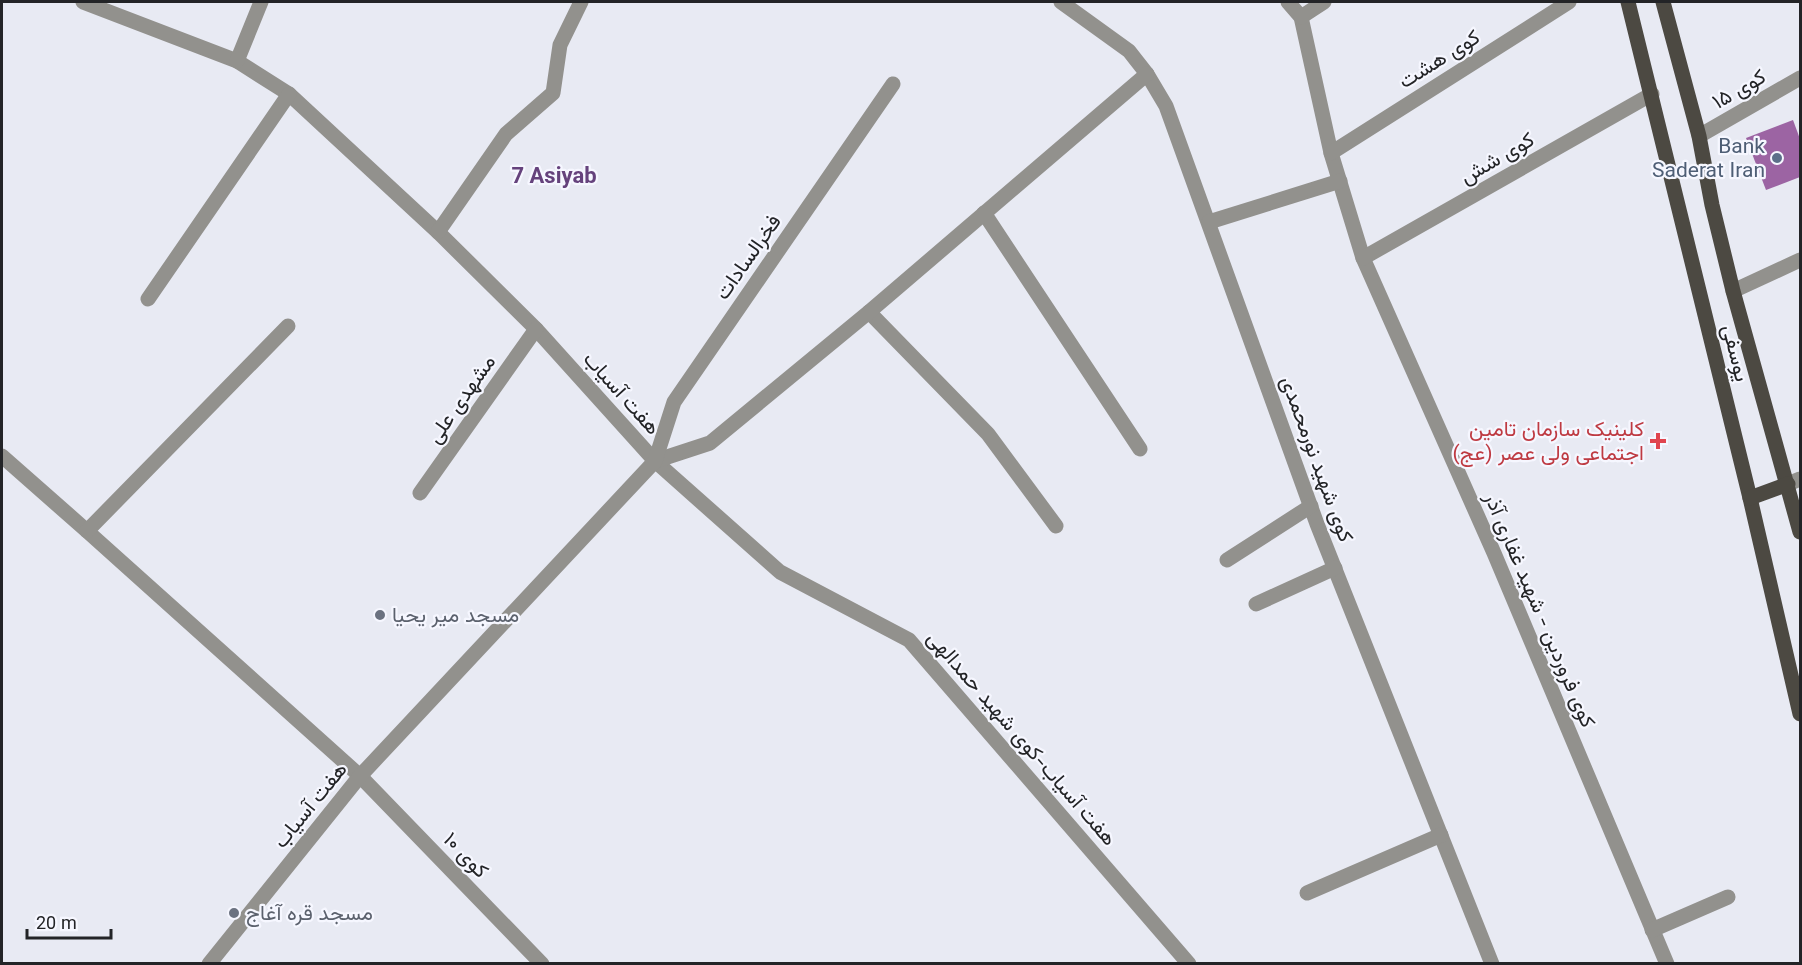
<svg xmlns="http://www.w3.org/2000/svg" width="1802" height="965" font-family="Georgia,Vazirmatn,serif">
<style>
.building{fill:#9c64a3}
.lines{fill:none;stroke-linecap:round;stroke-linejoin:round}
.minor{stroke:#92918d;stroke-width:15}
.major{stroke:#4c4942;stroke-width:15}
.service-dot{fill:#5c6f8a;stroke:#f6f7ff;stroke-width:2}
.health-dot{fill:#e0444e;stroke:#f6f7ff;stroke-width:2}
.worship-dot{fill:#6b7280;stroke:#f6f7ff;stroke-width:2}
.labels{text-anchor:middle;stroke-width:4.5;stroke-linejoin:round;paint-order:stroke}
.street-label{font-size:21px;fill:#232427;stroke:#f6f7ff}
.service-label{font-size:21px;fill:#4e5e75;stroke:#f6f7ff;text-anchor:end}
.health-label{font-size:21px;fill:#be3a42;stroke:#f6f7ff;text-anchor:end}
.worship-label{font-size:21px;fill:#5b616d;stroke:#f6f7ff;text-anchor:start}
.neighbourhood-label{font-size:22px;font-weight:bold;fill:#65427c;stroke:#f6f7ff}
</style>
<rect width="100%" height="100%" fill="#e8eaf3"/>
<path class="building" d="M1793,120L1800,139V177L1766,190L1746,138Z"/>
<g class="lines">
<g class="minor">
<path d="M83,2L237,61L289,94L438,232L536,329L655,461L780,572L909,640L1189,964"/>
<path d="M1061,2L1129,51L1147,74L1166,106L1317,524L1492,964"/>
<path d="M1288,2L1301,17L1331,153L1363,258L1494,553L1667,964"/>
<path d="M1301,17L1324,2"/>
<path d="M237,61L261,2"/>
<path d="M1699,136L1800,78"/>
<path d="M1331,153L1569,2"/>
<path d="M984,213L1140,449"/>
<path d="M1209,222L1340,181"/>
<path d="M438,232L506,134L553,93L560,45L581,2"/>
<path d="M1363,258L1652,94"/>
<path d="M1733,291L1800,260"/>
<path d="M148,299L289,94"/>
<path d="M869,312L988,434L1056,526"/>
<path d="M2,456L87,531L360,776L542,964"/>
<path d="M655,461L710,443L869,312L1147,74"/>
<path d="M1788,484L1800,479"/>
<path d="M420,493L536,329"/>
<path d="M87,531L288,326"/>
<path d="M1227,560L1311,506"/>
<path d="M1256,604L1335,568"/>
<path d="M1307,893L1441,835"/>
<path d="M1652,930L1728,897"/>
<path d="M209,964L360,776L655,461L674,402L893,84"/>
</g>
<g class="major">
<path d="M1628,2L1750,498L1800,714"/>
<path d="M1663,2L1699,136L1712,205L1733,291L1800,532"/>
<path d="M1750,498L1788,484"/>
</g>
</g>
<circle class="service-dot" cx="1777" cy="158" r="6"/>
<path class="health-dot" d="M1655 432h6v6h6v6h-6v6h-6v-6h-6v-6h6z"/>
<g class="worship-dot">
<circle cx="380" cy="615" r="6"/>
<circle cx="234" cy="913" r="6"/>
</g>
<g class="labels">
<g class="street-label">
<text transform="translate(1439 59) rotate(-32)" y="7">کوی هشت</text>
<text transform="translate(1739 89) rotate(-30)" y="7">کوی ۱۵</text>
<text transform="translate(1497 158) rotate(-30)" y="7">کوی شش</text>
<text transform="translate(748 257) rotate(-55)" y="7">فخرالسادات</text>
<text transform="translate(1736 353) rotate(76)" y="7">یوسفی</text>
<text transform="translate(622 393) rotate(48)" y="7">هفت آسیاب</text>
<text transform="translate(461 399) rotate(-55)" y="7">مشهدی علی</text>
<text transform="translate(1317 459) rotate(70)" y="7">کوی شهید نورمحمدی</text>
<text transform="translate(1540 610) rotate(67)" y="7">کوی فروردین - شهید غفاری آذر</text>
<text transform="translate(1022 738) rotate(49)" y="7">هفت آسیاب-کوی شهید حمدالهی</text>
<text transform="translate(310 805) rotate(-51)" y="7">هفت آسیاب</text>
<text transform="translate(466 855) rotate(46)" y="7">کوی ۱۰</text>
</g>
<g class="service-label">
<text x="1765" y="153">Bank<tspan x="1765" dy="24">Saderat Iran</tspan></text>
</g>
<g class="health-label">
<text x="1644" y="436">کلینیک سازمان تامین<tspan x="1644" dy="24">اجتماعی ولی عصر (عج)</tspan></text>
</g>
<g class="worship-label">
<text x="392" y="622">مسجد میر یحیا</text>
<text x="246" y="920">مسجد قره آغاج</text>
</g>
<g class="neighbourhood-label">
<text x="554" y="183">7 Asiyab</text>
</g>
</g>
<rect width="1802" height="965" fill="none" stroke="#232427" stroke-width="6"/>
<path d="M27 929v9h84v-9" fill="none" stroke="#232427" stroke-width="3"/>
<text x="36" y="929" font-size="18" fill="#232427" stroke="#f6f7ff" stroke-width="4.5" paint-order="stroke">20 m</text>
</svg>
